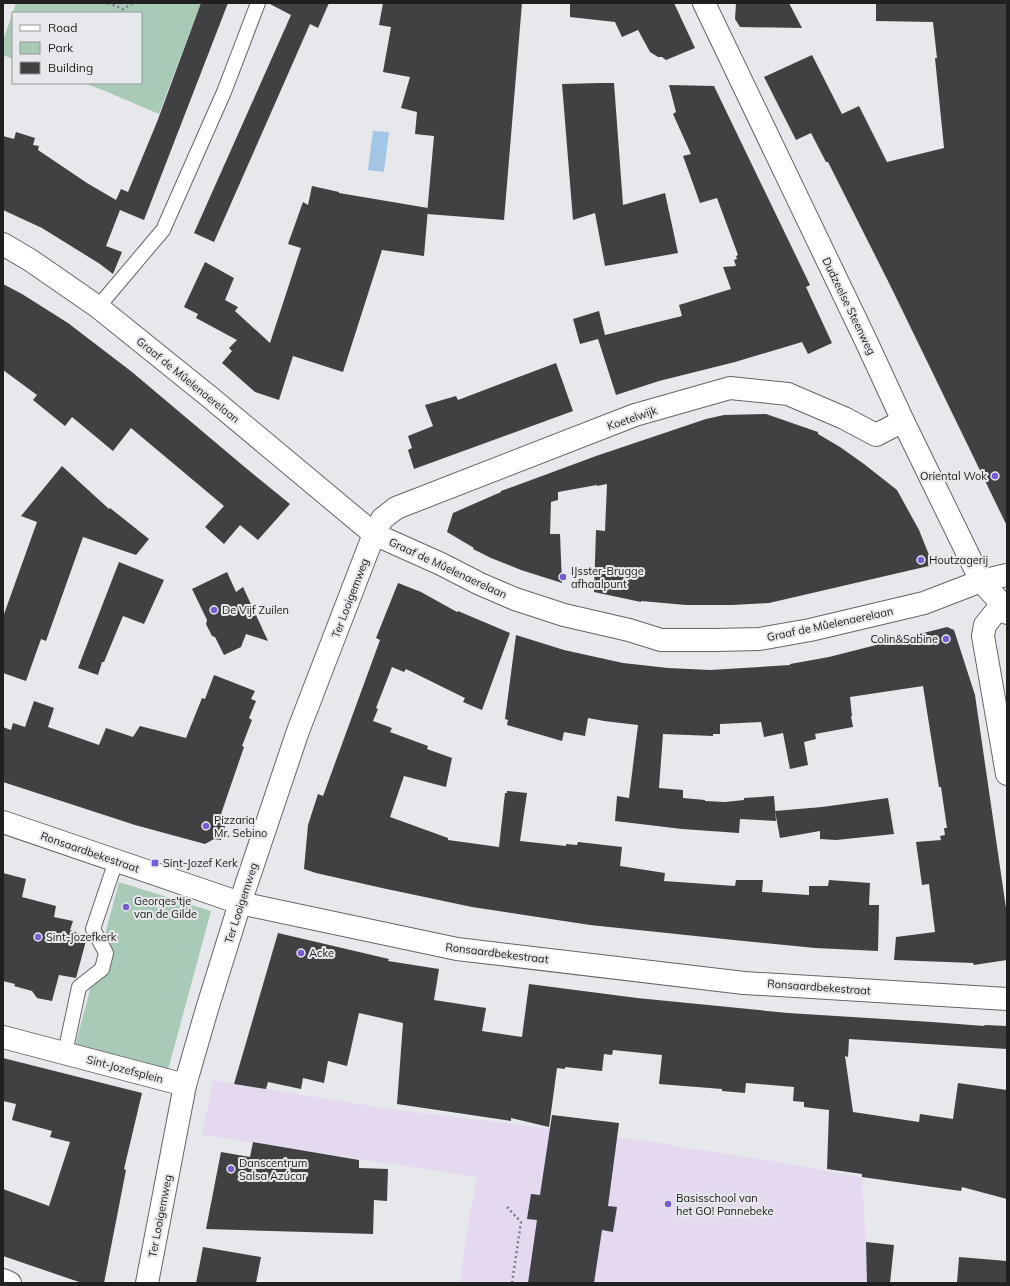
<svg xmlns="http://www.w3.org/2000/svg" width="1010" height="1286" font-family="Mulish,sans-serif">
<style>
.education{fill:#e4d9ee}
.green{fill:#a8cab6}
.water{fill:#a5c5e4}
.building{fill:#414144}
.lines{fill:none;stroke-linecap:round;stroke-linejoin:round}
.service-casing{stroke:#656568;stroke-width:16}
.minor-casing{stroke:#656568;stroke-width:24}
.path{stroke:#7d7d7f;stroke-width:2.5;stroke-dasharray:2 3;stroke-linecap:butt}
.service{stroke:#fff;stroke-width:14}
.minor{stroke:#fff;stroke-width:22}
.poi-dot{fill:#785bd6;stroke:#e7e8eb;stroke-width:1.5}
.labels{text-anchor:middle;stroke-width:4;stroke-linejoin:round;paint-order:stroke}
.street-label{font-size:11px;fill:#202021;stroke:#e7e8eb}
.poi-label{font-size:11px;fill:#202021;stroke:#e7e8eb;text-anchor:start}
</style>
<rect width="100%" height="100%" fill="#e7e8eb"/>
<path class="education" d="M213,1080L397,1110L531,1126L668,1144L686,1149L703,1150L779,1162L862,1177L866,1243L867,1283H460L467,1230L477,1177L202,1135Z"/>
<g class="green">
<path d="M16,3H201L159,114L105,91L84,83H141V13H13V59L3,55V41Z"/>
<path d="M119,882L211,911L168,1070L75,1046Z"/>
</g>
<path class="water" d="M373,131L389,132L384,172L368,170Z"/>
<g class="building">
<path d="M201,3H228L144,220L120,210L106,246L122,252L113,274L100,264L42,228L3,210V136L14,139L16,132L35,138L33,145L39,146L38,150L87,183L116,200L121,189L128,192L157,122Z"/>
<path d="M268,3H329L318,28L310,24L214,242L194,233L291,15Z"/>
<path d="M383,3H522L504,220L427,214L434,136L415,134L417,112L401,108L410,77L383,72L391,27L379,25Z"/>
<path d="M570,3H674L695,48L666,60L662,57H658L650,52L638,30L622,37L615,22L570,17Z"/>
<path d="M736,3H789L802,28L740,27L735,19Z"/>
<path d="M876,3H1007V526L890,285L828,162H826L811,133L796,140L764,77L812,55L842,114L859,106L887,162L944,148L935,58H937L933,22L876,21Z"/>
<path d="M600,83H614L623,205L665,193L678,253L605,266L595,213L573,220L562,84Z"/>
<path d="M669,85L714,86L810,285L806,287L832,343L808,354L802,342L735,362L659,381L616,395L598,339L580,344L573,319L599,311L605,335L682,316L679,305L731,289L723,267L736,266L734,260L737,259L736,256L738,255L717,198L700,203L683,156L691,154L673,114L676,112Z"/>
<path d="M312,186L339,192V193L428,208L424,256L382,250L343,372L293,356L279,400L255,392L222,363L232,351L229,348L237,340L196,318L198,314L184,307L205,262L234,278L225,300L238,307L235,311L270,343L301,248L288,244L303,202L308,205Z"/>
<path d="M3,284L22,294L68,323L132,372L247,469L290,504L258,540L240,525L224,544L205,527L224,506L131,428L113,451L72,417L65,426L33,400L37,395L3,370Z"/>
<path d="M556,363L573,411L414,469L408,450L412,448L408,436L433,426L425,405L456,396L458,400Z"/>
<path d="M766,414L818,432V434L840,447L864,464L897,490L919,530L933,565L769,603L732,605H686L641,601V602L594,592L596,530L605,531L607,484L597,486V485L558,492V500L551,502L550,534H560L562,583L521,570L491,558L473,549L474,548L447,532L453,513L501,492V491L542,476L596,456L706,419L724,415Z"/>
<path d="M62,466L109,509L110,508L149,539L136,555L83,537L46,641L41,639L26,681L3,673V617L37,522L21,516Z"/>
<path d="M119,562L164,580L144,624L123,616L104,662H102L98,675L78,668Z"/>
<path d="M227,572L236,592L243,587L268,641L246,634L241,647L224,655L215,637L212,636L206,624L207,620L192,589Z"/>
<path d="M398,583L421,592L457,612L458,611L510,633L482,710L463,702L465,698L406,669L404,672L392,667L376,708L378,709L373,721L392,728L390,732L428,746L427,749L452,758L446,787L404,776L390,817L448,838V840L499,847L505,793H507V791L527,793L520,841L566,846V844L577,845L578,842L622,847L620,866L665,873L664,881L735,886L736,880H763L762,892L809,895V886H828L829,880L870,883L869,905H879L878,951L815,948L734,940L590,925L472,907L382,888L316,873L304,869L308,825L318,794L323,796L380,640L376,638Z"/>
<path d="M947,627L954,630L975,695L1007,915V960L974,965L973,963L894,960L896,937L935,932L929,884L922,885L916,842L941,840L940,836L945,835L944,828H947L941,787H939L923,686L850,697L852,716H851L853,727L815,734L816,739L804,742L808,765L790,769L783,733L764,737L761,722L720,724V734H713V736L663,734L659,788L683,790V798L705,800V801L725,802L744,800V798L774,796L776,821L740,819L739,833L682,829L615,821L617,796L629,798L638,725L604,721L588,718L585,736L564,732L562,741L507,725L508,720L505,719L516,635L564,650L623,663L668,668L710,670L790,665V664L829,657Z"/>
<path d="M214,675L255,691L251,699L256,701L249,718L252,720L242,746L244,747L220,817L227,819L221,840L214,839L205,844L135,825L3,782V727L11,730L13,723L25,727L34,701L54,708L48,727L99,745L106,728L133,737L140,726L186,738L202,698L205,699Z"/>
<path d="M888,798L894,834L836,840L820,839V831L780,838L775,811L822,807Z"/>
<path d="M3,873L26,879L22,897L56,906L54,917L73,921L70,930L87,937L76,978L59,975L52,1001L37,998L32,991L14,986L15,984L3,981Z"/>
<path d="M278,933L389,959L388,961L439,969L434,1000L486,1008L482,1031L522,1037L529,984L637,998L788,1013L932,1022L984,1026L985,1025L1007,1026V1049L849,1039L848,1057L845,1056L853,1112L919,1122L920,1114L953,1119L958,1083L1007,1090V1199L962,1187L961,1191L862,1177V1174L827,1169L829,1110L804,1107V1102L793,1101L794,1087L746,1083L745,1093L722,1091V1089L659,1084L662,1055L613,1050L612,1055L604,1054L602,1071L565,1067V1069L557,1068L549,1127L511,1118V1121L397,1104L403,1023L359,1013L347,1066L328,1061L324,1083L303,1078L301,1089L268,1082L266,1089L234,1084Z"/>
<path d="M3,1058L142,1093L124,1169L126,1170L118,1211L104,1283H82L3,1256V1189L49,1206L70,1142L50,1137L52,1131L12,1120L16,1104L3,1101Z"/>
<path d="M552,1115L619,1123L608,1206L617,1207L613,1232L602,1230L594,1283H528L537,1220L527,1219L531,1194L540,1195Z"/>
<path d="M253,1142L359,1160V1168L388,1169L387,1201L374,1200L373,1234L206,1229L221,1152L250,1157Z"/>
<path d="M866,1242L894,1245L890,1283H867Z"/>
<path d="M203,1247L261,1257L256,1283H196Z"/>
<path d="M959,1257L1007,1261V1283H957Z"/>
</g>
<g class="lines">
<g class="service-casing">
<g id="service">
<path d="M98,307L163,230L224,92L258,3"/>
<path d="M65,1053L79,987L102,969L106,953L93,929L116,861"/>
</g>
</g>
<g class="minor-casing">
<g id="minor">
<path d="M704,3L867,343L903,421L981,581L1002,604L1007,613"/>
<path d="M3,244L30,260L98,307L211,398L374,534L441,564L480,584L515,599L564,615L629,630L661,640H716L759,639L810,630L924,603L981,581L1007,575"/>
<path d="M1002,604L985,625L983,636L1007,774"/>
<path d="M3,822L240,903L457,949L744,983L1007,999"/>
<path d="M3,1037L185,1085"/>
<path d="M3,1280L10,1283"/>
<path d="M147,1283L185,1085L207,1009L240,903L298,731L374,534L382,519L396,508L635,415L730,388L788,394L844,418L876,435L903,421"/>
</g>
</g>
<g class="path">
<path d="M108,3L123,9L133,3"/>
<path d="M507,1207L521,1222L512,1283"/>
</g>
<use href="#service" class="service"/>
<use href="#minor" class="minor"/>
</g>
<g class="poi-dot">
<circle cx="995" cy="476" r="4"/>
<circle cx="921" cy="560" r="4"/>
<circle cx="563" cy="577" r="4"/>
<circle cx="214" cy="610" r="4"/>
<circle cx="946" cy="639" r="4"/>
<circle cx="206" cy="826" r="4"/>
<rect x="151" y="859" width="8" height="8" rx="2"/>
<circle cx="126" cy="907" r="4"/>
<circle cx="38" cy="937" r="4"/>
<circle cx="301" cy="953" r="4"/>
<circle cx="231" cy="1169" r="4"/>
<circle cx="668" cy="1204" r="4"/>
</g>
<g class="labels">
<g class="street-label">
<text transform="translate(849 306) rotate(64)" y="4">Dudzeelse Steenweg</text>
<text transform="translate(188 380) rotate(39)" y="4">Graaf de Mûelenaerelaan</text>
<text transform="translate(632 418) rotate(-19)" y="4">Koetelwijk</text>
<text transform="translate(448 568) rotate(25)" y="4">Graaf de Mûelenaerelaan</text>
<text transform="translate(350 598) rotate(-69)" y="4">Ter Looigemweg</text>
<text transform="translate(830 624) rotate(-12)" y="4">Graaf de Mûelenaerelaan</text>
<text transform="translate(90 852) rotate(19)" y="4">Ronsaardbekestraat</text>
<text transform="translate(241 903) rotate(-72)" y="4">Ter Looigemweg</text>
<text transform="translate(497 953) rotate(7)" y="4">Ronsaardbekestraat</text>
<text transform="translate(819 987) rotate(4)" y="4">Ronsaardbekestraat</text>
<text transform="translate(125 1069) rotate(15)" y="4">Sint-Jozefsplein</text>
<text transform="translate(160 1216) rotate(-79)" y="4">Ter Looigemweg</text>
</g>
<g class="poi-label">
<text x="987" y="480" text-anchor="end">Oriental Wok</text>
<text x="929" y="564">Houtzagerij</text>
<text x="571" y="575">IJsster-Brugge<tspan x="571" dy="13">afhaalpunt</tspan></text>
<text x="222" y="614">De Vijf Zuilen</text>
<text x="938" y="643" text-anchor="end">Colin&amp;Sabine</text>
<text x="214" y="824">Pizzaria<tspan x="214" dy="13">Mr. Sebino</tspan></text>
<text x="163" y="867">Sint-Jozef Kerk</text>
<text x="134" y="905">Georges'tje<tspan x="134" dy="13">van de Gilde</tspan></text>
<text x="46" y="941">Sint-Jozefkerk</text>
<text x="309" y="957">Acke</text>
<text x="239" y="1167">Danscentrum<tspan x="239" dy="13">Salsa Azúcar</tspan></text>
<text x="676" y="1202">Basisschool van<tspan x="676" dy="13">het GO! Pannebeke</tspan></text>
</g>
</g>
<rect width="1010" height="1286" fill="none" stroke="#202021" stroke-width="8"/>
<rect x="12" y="12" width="130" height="72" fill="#e7e8eb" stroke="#97989a"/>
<rect x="20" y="25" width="20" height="6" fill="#ffffff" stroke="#97989a"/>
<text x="48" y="32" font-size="12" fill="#202021">Road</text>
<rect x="20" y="42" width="20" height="12" fill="#a8cab6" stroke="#97989a"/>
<text x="48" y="52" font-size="12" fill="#202021">Park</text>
<rect x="20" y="62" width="20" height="12" fill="#414144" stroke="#97989a"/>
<text x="48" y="72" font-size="12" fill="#202021">Building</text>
</svg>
